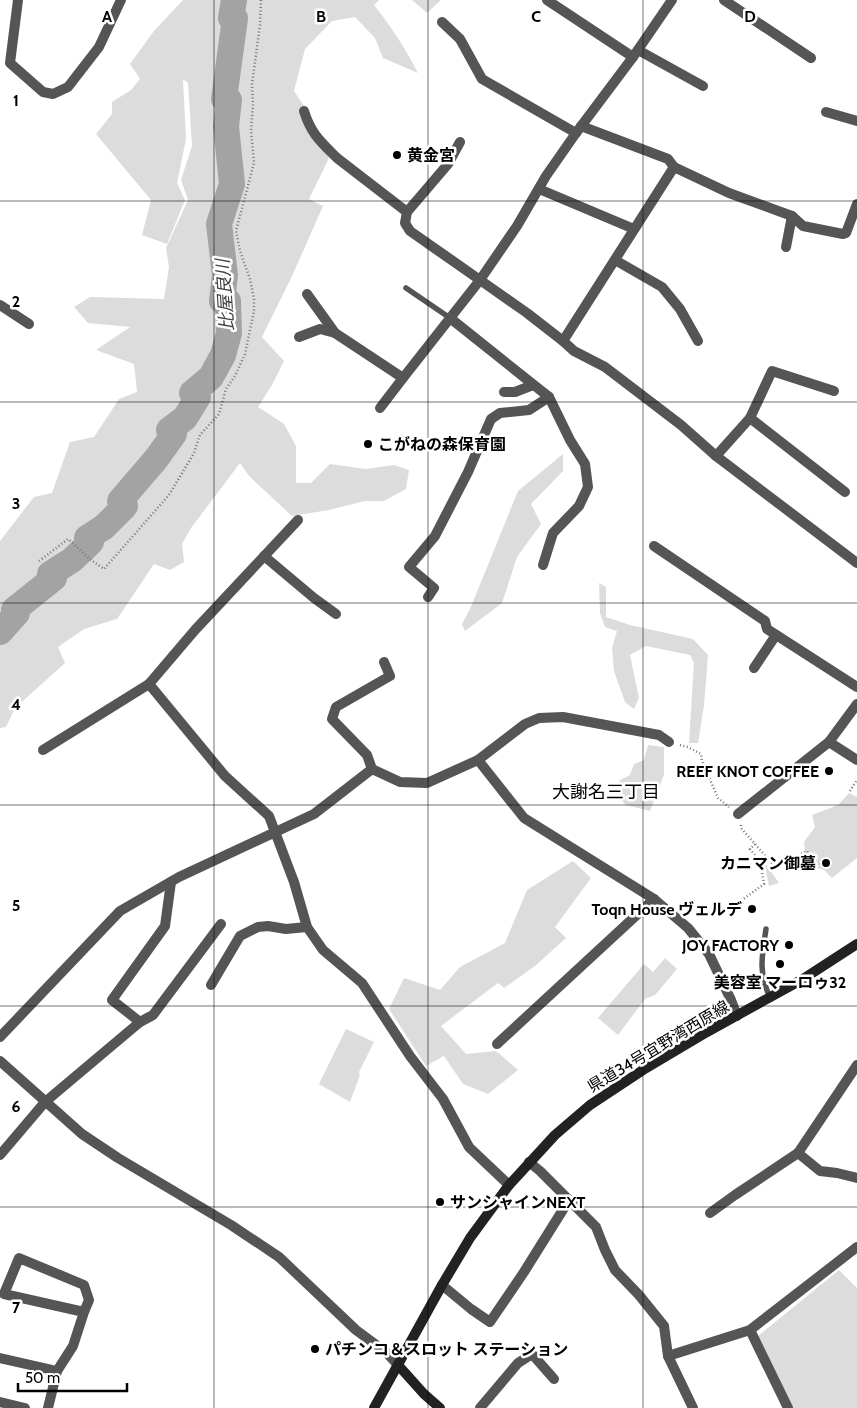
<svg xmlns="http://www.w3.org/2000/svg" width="857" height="1408" font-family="Cabin,'Noto Sans JP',sans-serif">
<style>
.green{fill:#dcdcdc}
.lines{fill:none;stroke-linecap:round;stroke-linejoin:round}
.river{stroke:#a3a3a3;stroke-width:26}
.path{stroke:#777;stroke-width:2.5;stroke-dasharray:1 2.5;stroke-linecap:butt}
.lane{stroke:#555;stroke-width:5.5}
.street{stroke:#555;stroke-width:10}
.secondary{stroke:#222;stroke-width:10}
.grid{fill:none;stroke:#000;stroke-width:1;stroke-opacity:0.55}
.poi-dot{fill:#000;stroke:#fff;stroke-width:2}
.labels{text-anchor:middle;stroke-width:5;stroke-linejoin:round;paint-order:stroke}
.poi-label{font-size:16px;font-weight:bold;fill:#000;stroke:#fff;text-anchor:start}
.street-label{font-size:16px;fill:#000;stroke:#fff}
.water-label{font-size:18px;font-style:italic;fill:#444;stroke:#fff}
.neighbourhood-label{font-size:18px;fill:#000;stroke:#fff}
.grid-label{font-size:16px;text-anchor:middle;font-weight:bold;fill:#000;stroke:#fff;stroke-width:5;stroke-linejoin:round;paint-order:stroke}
</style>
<rect width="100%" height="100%" fill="#fff"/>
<g class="green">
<path d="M183,0H379L374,5C391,26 405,48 418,73L383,58L375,38L355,17L332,21L305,49L294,91L311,117L329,158L309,199L323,206L293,274L262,337L284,361L272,385L258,407L284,424L296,446V483H311L330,464L366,469L394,465L409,470L406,489L384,501H365L329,510L292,516L249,476L240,463L191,528L182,544L184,562L170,570L154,564L117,619L84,629L58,647L65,663L15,708L6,727L0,728V541L34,497L52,493L70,442L94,437L119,399L137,392L134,364L96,350L130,327L88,323L74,307L90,297L164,299L169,267L166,248L188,200L181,180L192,146L188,83L183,79L186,139L177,183L185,200L167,244L142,235L151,200L96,134L112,114V102L131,90L140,79L130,64L154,31Z"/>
<path d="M412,0H441L427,13Z"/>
<path d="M563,454V471L531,504L541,524L517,557L502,603L465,631L462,624L470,609L518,491Z"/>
<path d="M599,583L606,587V617L630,625L693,639L708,655L704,705L698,743H689L694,663L690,655L646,646L630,655L639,698L634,709L625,702L614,671L612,648L617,631L605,627L600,613Z"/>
<path d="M648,745L664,747V775L650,811L626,805L617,796L620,780L630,775L634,764L644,760Z"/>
<path d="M849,793L857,797V858L832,878L824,870L810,866L805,853L804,842L815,827L812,815L838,805Z"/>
<path d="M573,861L591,878L555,927L566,938L535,966L504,988L498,983L441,1026L466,1054L496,1051L518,1070L488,1094L463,1084L444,1056L426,1066L389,1009L404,978L440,990L460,967L505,943L527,890Z"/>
<path d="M764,861L779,883L769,886Z"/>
<path d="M665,958L677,969L655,995L645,999L618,1035L598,1018L644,964L653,972Z"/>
<path d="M346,1029L374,1042L359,1072L360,1075L350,1102L319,1084Z"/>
<path d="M839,1270L857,1288V1408H791L758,1336Z"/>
</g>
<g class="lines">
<path class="river" d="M0,632L17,613L14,610L54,578L50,574L72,560L91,542L87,538L104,527L125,506L120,501L156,459L174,434L169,430L185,418L198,397L192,393L211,377L223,355L229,333L228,301H222L225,275L219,224L232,184L226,126L229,100L224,99L235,18H231L234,0"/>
<g class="path">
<path d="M39,561L68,539L91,560L104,569L169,495L194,453L200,435L219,414L226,389L235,376L245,354L254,311V299L250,279L240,251L236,231L254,163L251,130L253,105L252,84L260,25L261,0"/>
<path d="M680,745L688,747L701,754L702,761L718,798L729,807"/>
<path d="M850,791L857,780"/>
<path d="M741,825V828L775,867L807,851L811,863L820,864"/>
<path d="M809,856L816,855"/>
<path d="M727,911L764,884L760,861L750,849L755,844"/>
</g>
<g class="lane">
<path d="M406,288L450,318"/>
<path d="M766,929C762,957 758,970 770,998"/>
</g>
<g class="street">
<path d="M18,0L10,63L43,92L53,94L68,87L99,47L121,0"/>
<path d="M547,0L633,57"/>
<path d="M672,0L633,57L576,133L546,176L517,226L480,280L527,313L563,341L574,351L605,367L681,425L716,456L857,563"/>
<path d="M724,0L811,58"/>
<path d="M442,22L460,39L482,79L576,133"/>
<path d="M638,50L703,86"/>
<path d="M304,111C311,134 321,142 337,158L407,212"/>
<path d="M826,112L857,121"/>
<path d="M581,126L668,159L674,167L729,193L792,216L803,226L843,234L846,233L857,204"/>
<path d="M539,189L634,229"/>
<path d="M786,247L792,216"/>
<path d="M615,260L662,287L680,309L698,341"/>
<path d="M307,294L335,333L403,378L480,280L410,231L405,223L407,212L448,164L460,142"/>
<path d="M0,305L29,324"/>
<path d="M450,318L549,397L570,440L585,464L588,487L579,506L553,533L543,565"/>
<path d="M299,337L320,329L335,333"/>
<path d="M563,341L674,167"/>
<path d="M504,392H515L533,385"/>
<path d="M380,408L403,378"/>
<path d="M750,418L845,492"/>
<path d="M716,456L750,418L772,371L834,391"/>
<path d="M298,520L195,630L149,684L225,776L269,816L294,882L307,927L323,950L362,983L410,1056L443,1099L469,1147L509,1185"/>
<path d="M654,546L765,621L767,629L857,687"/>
<path d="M264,556L314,598L336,614"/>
<path d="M428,597L434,588L409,567L435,536L468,472L491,419L500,413L529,410L549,397"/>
<path d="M754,668L776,635"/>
<path d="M829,742L857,760"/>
<path d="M43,750L149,684"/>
<path d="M478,760L524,818L654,899L688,928L709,954L731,1000L737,1016"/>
<path d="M372,769L367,755L332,719L336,707L390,676L384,662"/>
<path d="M738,814L829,742L857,704"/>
<path d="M211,985L240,936L258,927L268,926L286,929L307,927"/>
<path d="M140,1022L153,1015L221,924"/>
<path d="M0,1037L120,911L179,877L314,814L372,769L400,782L427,783L478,760L525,724L539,718L563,717L659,735L669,742"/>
<path d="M497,1044L654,899"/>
<path d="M0,1061L82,1134L118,1158L231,1225L279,1257L356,1330L387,1353L398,1365"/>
<path d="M857,1065L798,1153L820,1171L837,1173L857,1178"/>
<path d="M0,1155L45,1102L140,1022L112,1000L165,926L171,882"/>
<path d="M529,1162L540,1171L596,1227L605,1250L615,1270L639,1295L664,1326L668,1356L693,1408"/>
<path d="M710,1213L735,1195L798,1153"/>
<path d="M442,1285L471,1309L490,1322L524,1272L569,1200"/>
<path d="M750,1330L788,1408"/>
<path d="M668,1356L750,1330L857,1247"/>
<path d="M0,1358L57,1371"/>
<path d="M0,1402L25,1408"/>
<path d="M48,1408L57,1371L73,1346L84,1312L89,1300L84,1285L19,1258L4,1294L84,1312"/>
<path d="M480,1408L518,1363L532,1354L554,1379"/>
</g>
<g class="secondary">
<path d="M398,1365L424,1394L440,1408"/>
<path d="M374,1408L442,1285L470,1238L509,1185L555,1135L590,1105L643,1070L707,1032L803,979L857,944"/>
</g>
</g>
<path class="grid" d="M214,0V1408M428,0V1408M643,0V1408M0,201H857M0,402H857M0,603H857M0,805H857M0,1006H857M0,1207H857"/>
<g class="poi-dot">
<circle cx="397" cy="155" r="5"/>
<circle cx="368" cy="444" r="5"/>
<circle cx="829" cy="771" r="5"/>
<circle cx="826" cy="863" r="5"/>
<circle cx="752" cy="909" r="5"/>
<circle cx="789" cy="945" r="5"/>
<circle cx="780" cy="964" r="5"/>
<circle cx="440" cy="1202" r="5"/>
<circle cx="315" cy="1349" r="5"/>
</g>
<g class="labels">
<g class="poi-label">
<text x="407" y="161">黄金宮</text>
<text x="378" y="450">こがねの森保育園</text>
<text x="819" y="777" text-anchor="end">REEF KNOT COFFEE</text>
<text x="816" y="869" text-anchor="end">カニマン御墓</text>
<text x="742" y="915" text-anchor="end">Toqn House ヴェルデ</text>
<text x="779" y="951" text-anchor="end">JOY FACTORY</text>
<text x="780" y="988" text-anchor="middle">美容室 マーロゥ32</text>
<text x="450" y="1208">サンシャインNEXT</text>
<text x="325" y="1355">パチンコ＆スロット ステーション</text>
</g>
<g class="street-label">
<text transform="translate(658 1046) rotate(-31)" y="6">県道34号宜野湾西原線</text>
</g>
<g class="water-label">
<text transform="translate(225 295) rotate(-94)" y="6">比屋良川</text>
</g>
<g class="neighbourhood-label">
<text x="606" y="798">大謝名三丁目</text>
</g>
</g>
<g class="grid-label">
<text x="107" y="22">A</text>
<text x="321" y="22">B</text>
<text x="536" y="22">C</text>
<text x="750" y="22">D</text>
<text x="16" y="106">1</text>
<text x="16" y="307">2</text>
<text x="16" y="509">3</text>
<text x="16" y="710">4</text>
<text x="16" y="911">5</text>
<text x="16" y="1112">6</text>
<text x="16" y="1313">7</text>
</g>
<path d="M18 1383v8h109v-8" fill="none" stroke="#000000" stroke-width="2.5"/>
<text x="25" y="1383" font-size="15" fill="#000000" stroke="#ffffff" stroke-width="4" paint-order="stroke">50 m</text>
</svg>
